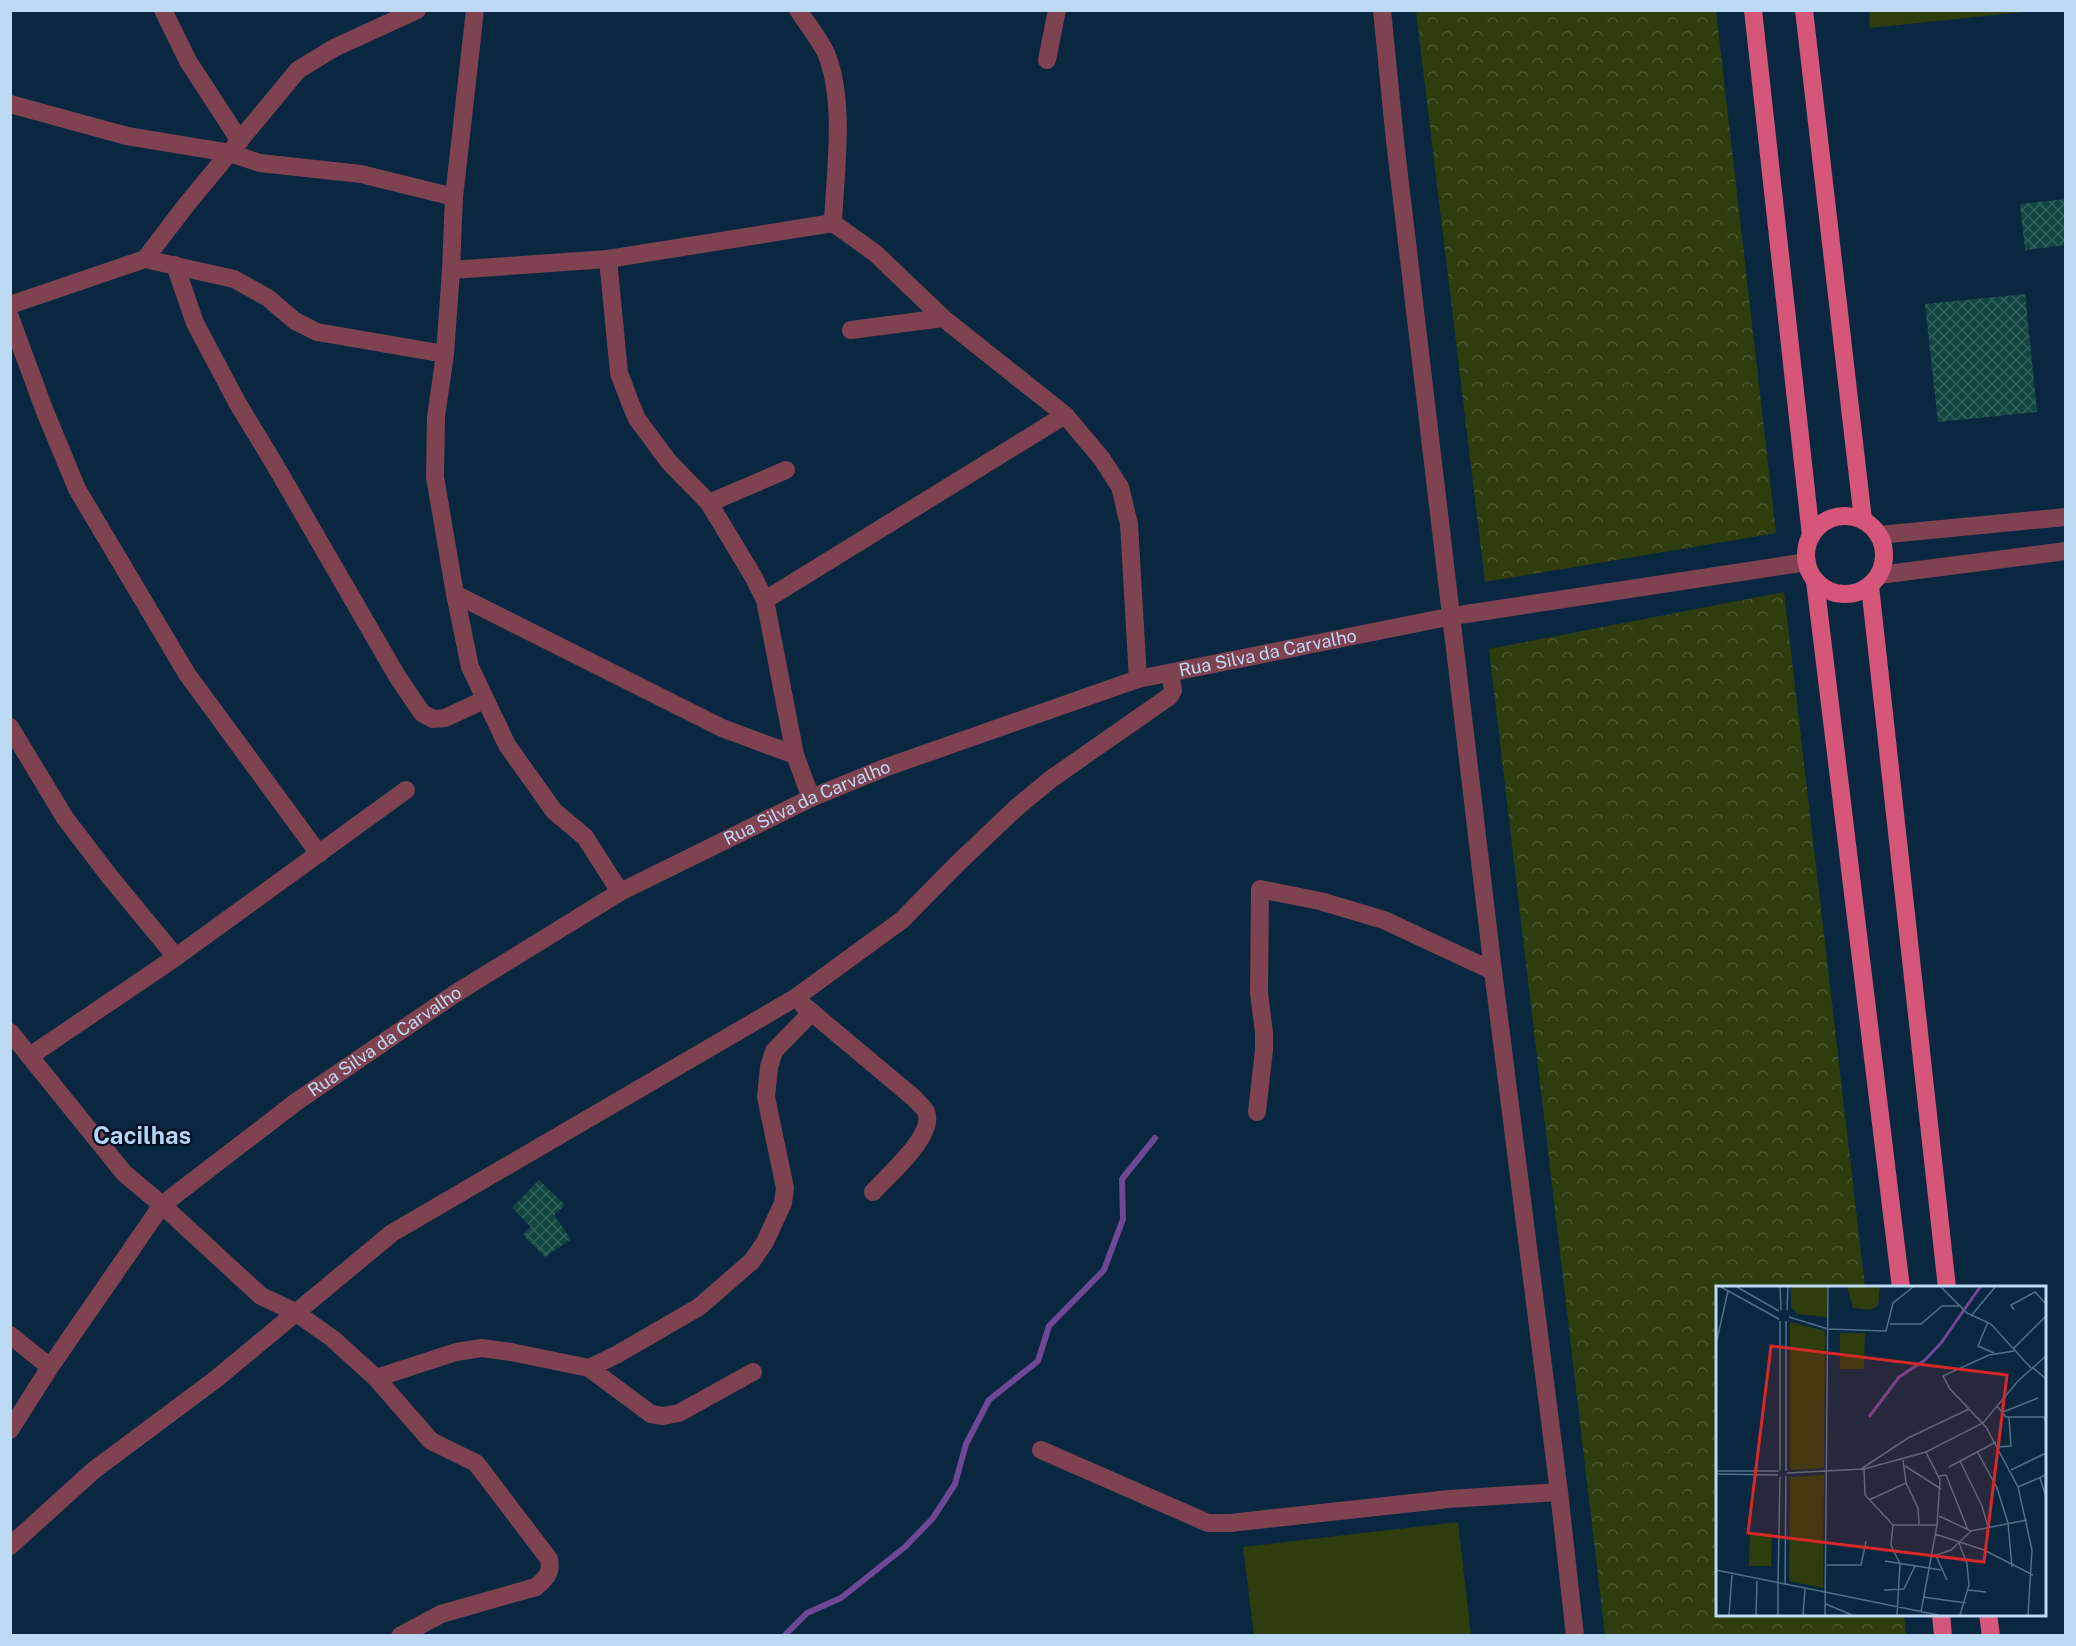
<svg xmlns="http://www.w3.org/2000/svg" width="2076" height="1646" font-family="'Public Sans',sans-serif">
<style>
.grass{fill:#2d3d0e}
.park{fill:url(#park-crowns)}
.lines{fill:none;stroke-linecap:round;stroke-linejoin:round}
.stream{stroke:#704697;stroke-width:6}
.building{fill:url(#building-cross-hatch)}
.minor{stroke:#7f4250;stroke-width:18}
.major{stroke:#d6567a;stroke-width:18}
.labels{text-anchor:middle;stroke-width:4.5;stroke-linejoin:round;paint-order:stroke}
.street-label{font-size:18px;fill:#bddaf5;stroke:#001022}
.district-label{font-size:24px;font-weight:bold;fill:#b3d6f6;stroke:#001022}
.inset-river{fill:none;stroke:#704697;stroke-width:3}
.inset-road{fill:none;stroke:#516f88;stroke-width:1.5}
.view{fill:#d62828;fill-opacity:0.15;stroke:#d62828;stroke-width:3}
.inset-edge{fill:none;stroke:#bddaf5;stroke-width:3}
</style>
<defs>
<pattern id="park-crowns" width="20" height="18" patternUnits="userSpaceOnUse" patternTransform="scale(1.5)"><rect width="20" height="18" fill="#2d3d0e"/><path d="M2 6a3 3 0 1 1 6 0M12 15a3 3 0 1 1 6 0" fill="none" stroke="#4a5832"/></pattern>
<pattern id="building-cross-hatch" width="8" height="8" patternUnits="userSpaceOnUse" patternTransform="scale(1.5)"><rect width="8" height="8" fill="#144641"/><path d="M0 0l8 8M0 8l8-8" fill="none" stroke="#34605d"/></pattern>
</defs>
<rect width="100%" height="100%" fill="#092840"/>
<g class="grass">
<path d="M1869,10H2033V11L1870,28Z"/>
<path d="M1458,1522L1471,1635H1254L1243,1547Z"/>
</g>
<g class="park">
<path d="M1416,11H1716L1776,533L1485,582Z"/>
<path d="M1784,592L1865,1287L1718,1288V1614L1904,1615L1906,1635H1605L1489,649Z"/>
</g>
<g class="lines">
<path class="stream" d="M784,1636L807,1613L841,1598L905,1547L933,1518L955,1484L966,1444L989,1400L1038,1361L1049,1326L1104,1270L1123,1219L1122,1179L1155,1138"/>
</g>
<g class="building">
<path d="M2066,199V245L2025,250L2020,204Z"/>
<path d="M2025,294L2037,412L1938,422L1925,304Z"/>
<path d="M539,1180L565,1205L554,1215L571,1239L545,1257L523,1235L531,1227L512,1207Z"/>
</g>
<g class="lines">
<g class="minor">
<path d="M163,10L188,61L240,141"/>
<path d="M798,10C807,24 819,38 826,53C846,101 835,172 833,223"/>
<path d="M1382,10L1395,141L1493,971L1559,1492L1575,1636"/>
<path d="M1047,60L1057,10"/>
<path d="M10,104L127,136L230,153L260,163L361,174L454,197"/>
<path d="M145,259L187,204L298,70L334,48L417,10"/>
<path d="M608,259L619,373L630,402L637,419L669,462L709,503L753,576L765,600L795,755L811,798"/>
<path d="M175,265L195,323L238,404L275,465L397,676L422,713L433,719L445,718L484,700"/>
<path d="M451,270L454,197L475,10"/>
<path d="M10,305L145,259L234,279L268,298L295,321L317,332L445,354"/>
<path d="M10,317L44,409L77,489L187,674L319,854"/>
<path d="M851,330L943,318"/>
<path d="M709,503L786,470"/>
<path d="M1879,535L2066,517"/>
<path d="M1879,575L2066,551"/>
<path d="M455,594L722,728L795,755"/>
<path d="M765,600L1065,415"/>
<path d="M10,727L65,818L110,877L176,957"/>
<path d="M620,892L585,837L554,811L507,745L470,667L455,594L435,477L436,417L445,354L451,270L608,259L833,223L875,253L943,318L1065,415L1102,459L1120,487L1129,524L1138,679"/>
<path d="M803,1005L914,1098C917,1102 924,1107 926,1112C936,1135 887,1176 873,1192"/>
<path d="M10,1032L124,1173L162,1205L261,1296L295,1312L333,1339L376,1378L431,1441L476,1463L549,1559C552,1573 546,1578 536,1587L441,1614L400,1636"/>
<path d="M30,1056L176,957L406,790"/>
<path d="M1257,1112L1264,1050V1033L1259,993L1260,889L1320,901L1384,920L1493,971"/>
<path d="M10,1335L50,1367"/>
<path d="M589,1368L616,1355L699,1307L752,1261L765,1242L783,1203L785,1188L766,1097L769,1067L774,1051L812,1012"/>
<path d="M376,1378L456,1352L482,1348L511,1352L589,1368L651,1414L663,1416L679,1413L753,1372"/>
<path id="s1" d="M10,1430L50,1367L162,1205L296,1102L456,993L620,892L811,798L887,767L1138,679L1453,616L1807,562"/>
<path d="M1041,1450L1208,1523H1230L1449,1499L1559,1492"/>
<path d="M10,1546L94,1470L216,1379L392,1233L795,998L902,920L957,864L1016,808L1051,779L1170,696L1173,690L1170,673"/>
</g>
<g class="major">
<path d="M1753,10L1811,536"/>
<path d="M1804,10L1863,520"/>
<circle cx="1845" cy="555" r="39"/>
<path d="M1815,581L1901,1288"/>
<path d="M1870,586L1947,1288"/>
<path d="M1941,1614L1943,1636"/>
<path d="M1988,1614L1991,1636"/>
</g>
</g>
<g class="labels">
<g class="street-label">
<text dy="6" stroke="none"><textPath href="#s1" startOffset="1520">Rua Silva da Carvalho</textPath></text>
<text dy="6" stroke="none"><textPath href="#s1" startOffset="1034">Rua Silva da Carvalho</textPath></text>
<text dy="6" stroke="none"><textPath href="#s1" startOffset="548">Rua Silva da Carvalho</textPath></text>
</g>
<g class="district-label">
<text x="142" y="1144">Cacilhas</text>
</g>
</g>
<g transform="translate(1716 1286)">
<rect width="330" height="330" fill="#092840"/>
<path d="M131,1H164L162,20L154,24L137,22ZM124,47H149L148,83H124ZM34,247H56L55,280H33Z" fill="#2d3d0e"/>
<path d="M75,1H111V31L81,28L75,21Z" fill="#2d3d0e"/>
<path d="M74,36L109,45L108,182L74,184ZM108,189L107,302L73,295L74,191Z" fill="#2d3d0e"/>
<path class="inset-river" d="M153,131L183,91L209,74L225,57L264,1"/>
<path class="inset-road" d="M5,1L63,33M21,1L63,25M64,1L65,24M225,1L251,27L275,38L315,82M71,24L72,1M298,24L295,19L319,6L330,18M255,30L279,1M73,31L112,43L170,45L177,17L197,1M272,36L262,60L278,67M174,38H205L226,20H243M0,58L12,5M297,63L330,30M298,65L273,69L227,90L234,103L270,141L302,201L316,264L312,329M316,81L330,93M281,120L290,131H328L330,137M287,126L322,112M283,161L295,160L293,132M261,165L281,202L292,237L296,281M187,174L190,197L202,222L203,238M244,175L266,220L272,241M189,180L225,203M233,181L280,156M145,183L192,152L253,123M148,183L149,209L177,239H221L224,194L210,166M64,184V35M295,184L330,167M0,185H63M70,185V35M71,187L148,183L210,166L267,137L302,95L330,70M0,188L62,189M223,190L230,189L252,244M324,192L330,211M302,201L330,189M153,214L190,197M223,230L255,245L311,234M177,239L175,259L184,278L181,329M219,248L268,264L317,289M243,257L251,278L253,299L244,329M220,270L231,294M214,271L235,264L255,245M169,275L225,284M111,279H145L150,255M0,284L222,329M62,298L64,191M69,299L70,190M168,304L188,303L199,280M252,304L270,306M207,311L250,317M110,318L136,329M205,326L221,239M13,329L16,289M40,329L41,295M62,329V298M87,329L89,303M109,329L112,1"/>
<path class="view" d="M55,60L291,89L268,276L32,247Z"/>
<rect width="330" height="330" class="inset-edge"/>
</g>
<rect width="2076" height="1646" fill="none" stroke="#bddaf5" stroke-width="24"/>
</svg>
